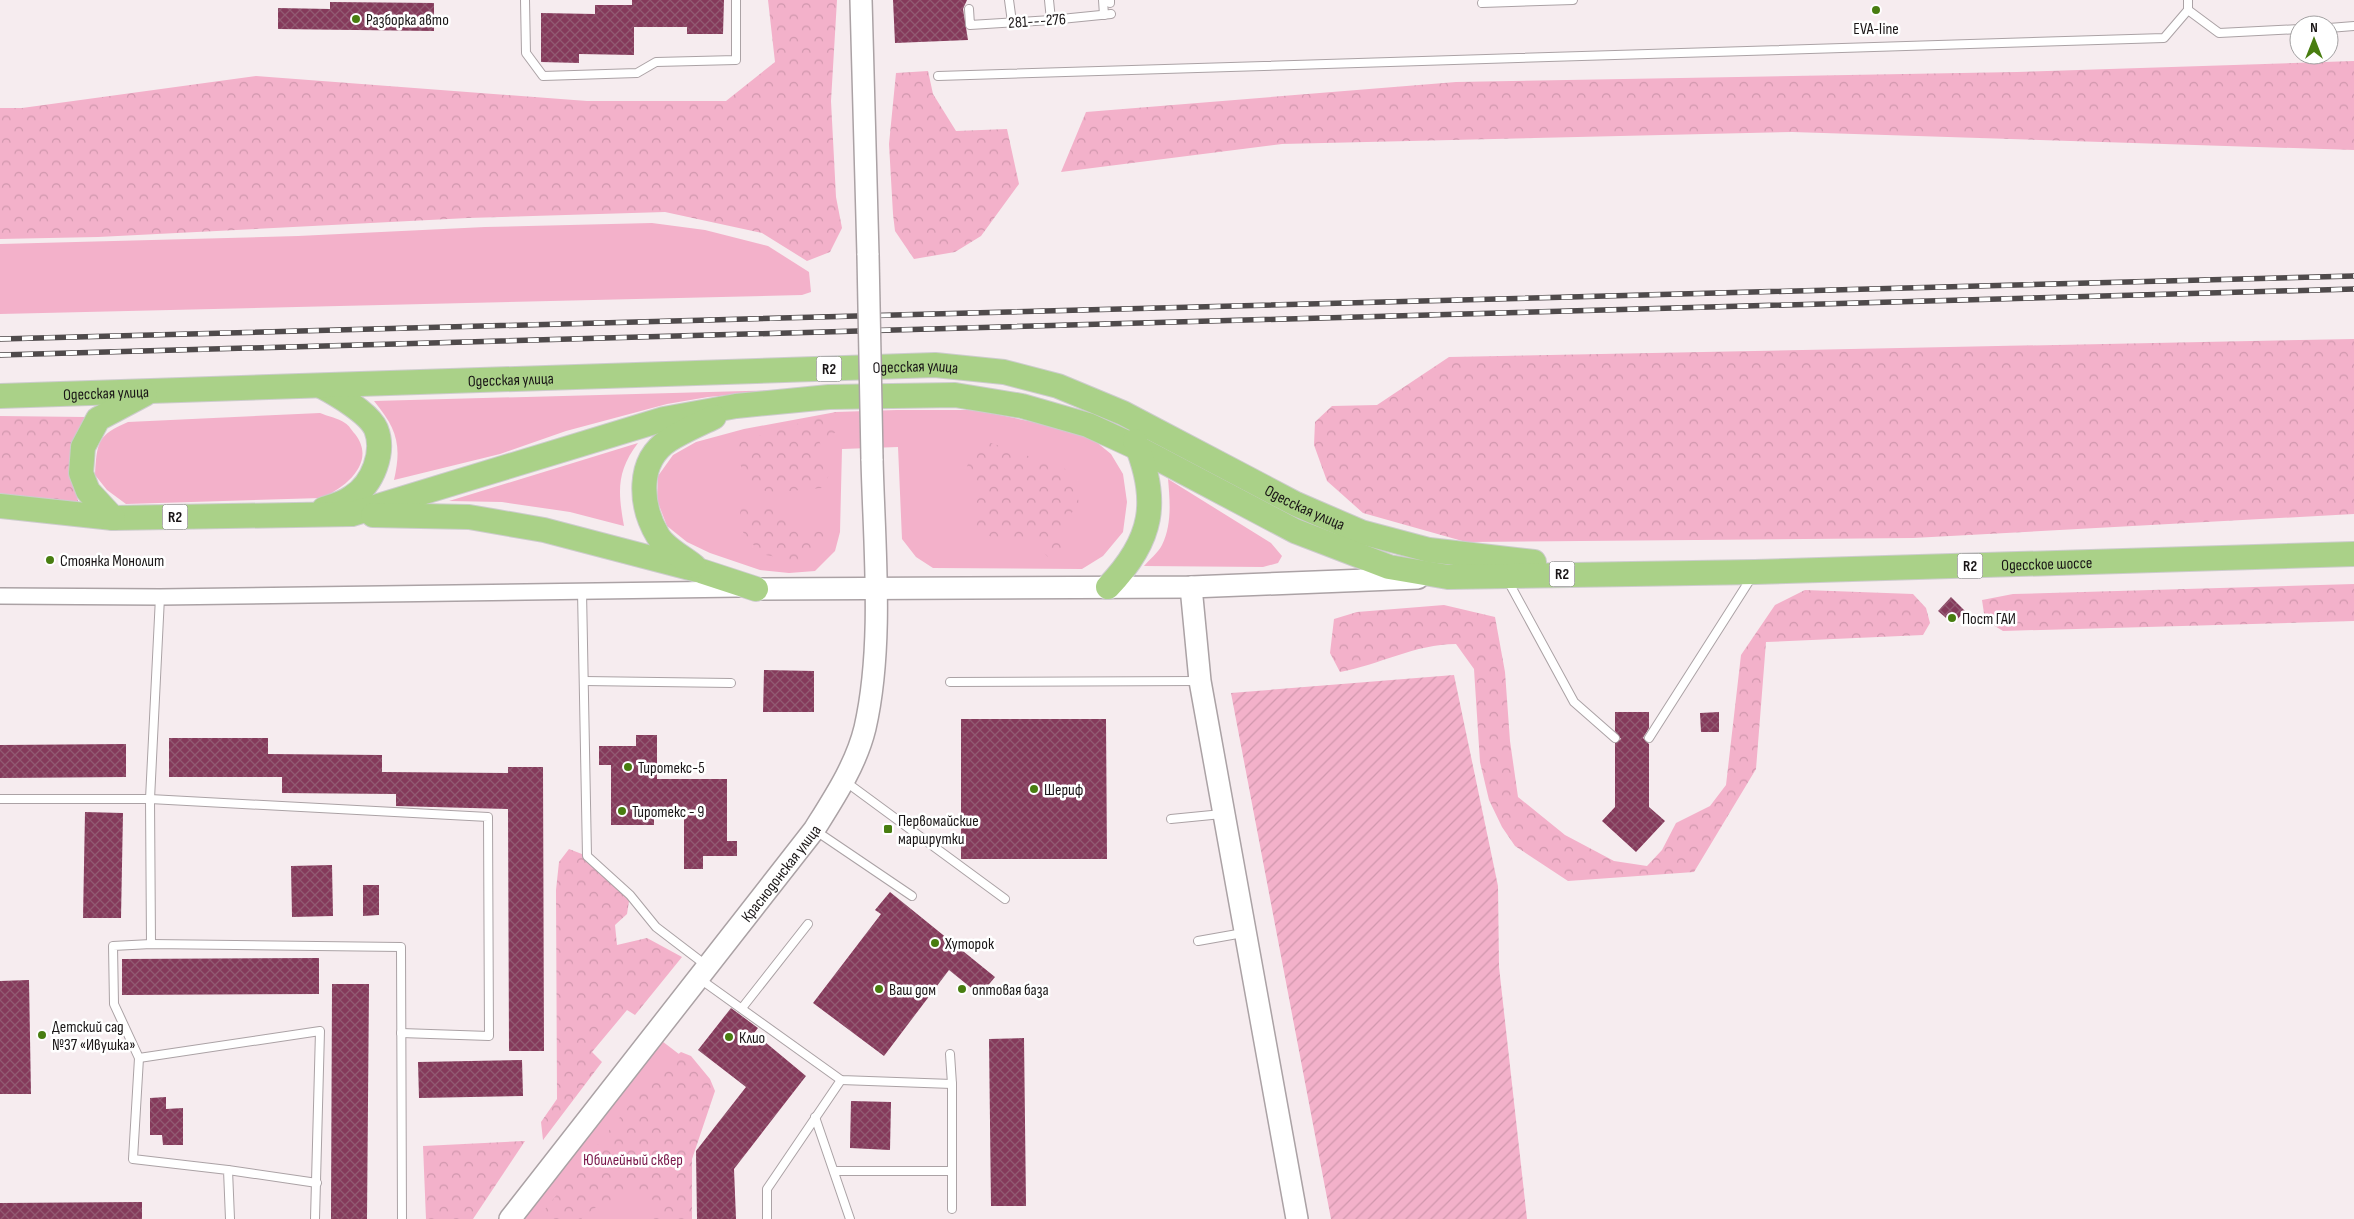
<svg xmlns="http://www.w3.org/2000/svg" width="2354" height="1219" font-family="'Sofia Sans Condensed',sans-serif">
<style>
.green{fill:#f3b1ca}
.forest{fill:url(#forest-crowns)}
.garden{fill:url(#garden-furrows)}
.building{fill:url(#building-cross-hatch)}
.lines{fill:none;stroke-linecap:round;stroke-linejoin:round}
.lane-casing{stroke:#aba2a5;stroke-width:10}
.street-casing{stroke:#aba2a5;stroke-width:18}
.secondary-casing{stroke:#aba2a5;stroke-width:24}
.primary-casing{stroke:#ccc;stroke-width:26}
.lane{stroke:#fff;stroke-width:8}
.street{stroke:#fff;stroke-width:15}
.secondary{stroke:#fff;stroke-width:21}
.primary{stroke:#aad188;stroke-width:24}
.rail-casing{stroke:#4f4a4b;stroke-width:5.5}
.rail{stroke:#fff;stroke-width:4;stroke-dasharray:11;stroke-linecap:butt}
.secondary-bridge-casing{stroke:#aba2a5;stroke-width:24;stroke-linecap:butt}
.secondary-bridge{stroke:#fff;stroke-width:21}
.poi-dot{fill:#487d10;stroke:#fff;stroke-width:2}
.labels{text-anchor:middle;stroke-width:5;stroke-linejoin:round;paint-order:stroke}
.shield{fill:#fff;stroke:#5e5b5c;stroke-width:1}
.shield-label{font-size:15px;font-weight:bold;fill:#191516}
.poi-label{font-size:16px;fill:#191516;stroke:#fff;text-anchor:start}
.street-label{font-size:16px;fill:#191516;stroke:#fff}
.park-label{font-size:16px;fill:#7b194c;stroke:#fff}
</style>
<defs>
<pattern id="forest-crowns" width="20" height="18" patternUnits="userSpaceOnUse" patternTransform="scale(1.25)"><rect width="20" height="18" fill="#f3b1ca"/><path d="M2 6a3 3 0 1 1 6 0M12 15a3 3 0 1 1 6 0" fill="none" stroke="#d097ad"/></pattern>
<pattern id="garden-furrows" width="10" height="10" patternUnits="userSpaceOnUse" patternTransform="scale(1.25)"><rect width="10" height="10" fill="#f3b1ca"/><path d="M-1 1l2-2M0 10L10 0M9 11l2-2" fill="none" stroke="#d097ad"/></pattern>
<pattern id="building-cross-hatch" width="8" height="8" patternUnits="userSpaceOnUse" patternTransform="scale(1.25)"><rect width="8" height="8" fill="#853a5b"/><path d="M0 0l8 8M0 8l8-8" fill="none" stroke="#925a72"/></pattern>
</defs>
<rect width="100%" height="100%" fill="#f6ecef"/>
<g class="green">
<path d="M652,223L705,230L768,246L809,272L811,292L802,295L0,314V244L298,236L485,227Z"/>
<path d="M784,390L708,397L667,404L566,431L500,454L394,480C402,445 397,429 374,401Z"/>
<path d="M897,410H976L1052,426L1089,436L1111,454L1123,474L1127,502L1123,532L1103,556L1082,569L933,568L916,557L902,539L898,447L842,449L840,532L835,551L815,571L789,573L760,570L710,553L687,542L667,526L657,500L658,476L673,455L696,442L744,429L836,412Z"/>
<path d="M320,413C327,416 338,418 345,423C349,425 352,431 355,434C377,462 346,488 321,498L126,504L107,490L95,475C97,443 97,435 128,422Z"/>
<path d="M638,443C616,472 618,492 624,526L570,512L502,502L449,501Z"/>
<path d="M1168,479L1271,543L1282,556L1278,563L1263,567L1144,566C1149,560 1158,553 1162,545C1172,525 1170,501 1168,479Z"/>
<path d="M654,1035L692,1064V1219H510Z"/>
</g>
<g class="forest">
<path d="M768,0H837L831,101L836,197L842,228L830,252L807,261L762,233L665,212L468,218L98,237L0,239V108H22L256,76L587,101H726L775,62Z"/>
<path d="M2354,61V150L1792,132L1282,144L1061,172L1086,112L1456,82L2017,72Z"/>
<path d="M928,71L933,94L956,131L1007,129L1019,184L981,236L955,252L914,259L895,231L893,214L889,144L896,73Z"/>
<path d="M2354,339V514L1913,538L1466,542L1363,513L1327,481L1314,445L1315,422L1332,406L1377,405L1449,357Z"/>
<path d="M836,412L839,431L819,440L830,473L822,488L768,493L745,476L732,444Z"/>
<path d="M0,416L85,417C65,453 69,467 79,504L0,495Z"/>
<path d="M977,438L1071,471L1079,503L1057,533L1064,549L1051,560L1033,542L996,541L973,524L979,488L964,475Z"/>
<path d="M741,508L774,509L794,527L827,533L808,563L761,554L738,526Z"/>
<path d="M2354,584V621L2003,631L1985,620L1982,600L2013,594Z"/>
<path d="M1805,590L1913,594L1926,608L1930,623L1923,635L1766,642L1756,769L1694,872L1568,881L1515,846L1502,827L1489,800L1480,762L1474,669L1456,644C1415,644 1379,665 1340,672L1330,653L1334,619L1357,612L1444,605L1495,617L1505,672L1510,741L1518,797L1565,835L1614,861L1647,866L1662,850L1676,823L1710,806L1726,785L1741,655L1775,605Z"/>
<path d="M569,849L587,856L630,895L627,914L615,925L617,945L647,938L682,957L635,1015L627,1010L592,1052L602,1062L543,1140L541,1122L557,1099L556,890L559,862Z"/>
<path d="M681,1052L691,1056L710,1079L715,1091L692,1159V1219H651L657,1206L647,1192L627,1193L596,1207L581,1219H537L660,1068Z"/>
<path d="M525,1141L473,1219H426L423,1146Z"/>
</g>
<path class="garden" d="M1454,675L1498,886L1499,967L1527,1219H1331L1231,693Z"/>
<g class="building">
<path d="M632,0H724L723,34H687V27H634V55L579,54V63L541,62V13L595,14V5H632Z"/>
<path d="M893,0H967L963,9L968,40L895,43Z"/>
<path d="M330,2L434,3V31L278,29V8L330,9Z"/>
<path d="M1951,597L1965,611L1953,624L1938,611Z"/>
<path d="M764,670L814,671V712H763Z"/>
<path d="M1615,712H1649V728L1643,738L1649,744V807L1665,821L1636,852L1602,821L1615,807V743L1621,739L1615,731Z"/>
<path d="M1719,712V732H1701L1700,713Z"/>
<path d="M961,719H1106L1107,859H961Z"/>
<path d="M636,735H657V779H727V841H737V856H703V869H684V810H654V825H611V765H599V746H636Z"/>
<path d="M169,738H268V754L382,755V772L508,773V767H543L544,1051H509L508,809L396,806V794L282,793V777H169Z"/>
<path d="M126,744V777L0,778V745Z"/>
<path d="M85,812L123,813L121,918H83Z"/>
<path d="M332,865L333,916L292,917L291,866Z"/>
<path d="M363,885H379V915L363,916Z"/>
<path d="M890,892L995,977L980,995L949,970L884,1056L813,1003L881,914L875,910Z"/>
<path d="M319,958V994L122,995V959Z"/>
<path d="M29,980L31,1094H0V981Z"/>
<path d="M332,984H369L367,1219H331Z"/>
<path d="M731,1008L758,1028L754,1033L806,1076L734,1169L736,1219H697L696,1151L746,1087L698,1050Z"/>
<path d="M1024,1038L1026,1206H991L989,1039Z"/>
<path d="M522,1060L523,1096L419,1098L418,1062Z"/>
<path d="M166,1097V1109L183,1108V1145H163L162,1135H150V1098Z"/>
<path d="M851,1101L891,1102L890,1150L850,1148Z"/>
<path d="M142,1202V1219H0V1203Z"/>
</g>
<g class="lines">
<g class="lane-casing">
<g id="lane">
<path d="M525,0L526,53L543,76L637,73L656,62L736,60V0"/>
<path d="M1009,0L1012,22"/>
<path d="M1049,0L1051,20"/>
<path d="M1103,0L1104,15"/>
<path d="M1110,0V3"/>
<path d="M1482,3L1573,0"/>
<path d="M969,9L970,25L1051,20L1111,14"/>
<path d="M2188,10L2219,33L2299,29"/>
<path d="M2329,28L2354,26"/>
<path d="M938,76L2164,38L2188,10V0"/>
<path d="M1507,579L1574,702L1615,738"/>
<path d="M582,591L587,856L630,895L656,927L707,966"/>
<path d="M584,681L731,683"/>
<path d="M950,682L1198,681"/>
<path d="M1649,738L1753,575"/>
<path d="M846,782L1005,899"/>
<path d="M0,799H150L488,817L489,1036L401,1033"/>
<path d="M1171,819L1222,814"/>
<path d="M816,831L912,896"/>
<path d="M1198,941L1243,933"/>
<path d="M151,944L150,799L160,597"/>
<path d="M700,979L841,1080L952,1084"/>
<path d="M742,1008L808,924"/>
<path d="M950,1054L952,1084V1209"/>
<path d="M139,1058L320,1031L315,1219"/>
<path d="M815,1117L850,1219"/>
<path d="M228,1170L317,1183"/>
<path d="M834,1171H952"/>
<path d="M230,1219L228,1170L133,1159L139,1058L114,1004L113,946L151,944L401,947L402,1219"/>
<path d="M767,1219V1189L841,1080"/>
</g>
</g>
<g class="street-casing">
<path id="street" d="M0,596L160,597L739,589"/>
</g>
<g class="secondary-casing">
<g id="secondary">
<path d="M861,0L868,255"/>
<path d="M1191,587L1200,681L1297,1219"/>
<path d="M756,589L1191,587L1418,578"/>
<path id="s1" d="M510,1219L814,830C834,798 856,765 865,728C884,645 874,544 872,459"/>
</g>
</g>
<g class="primary-casing">
<g id="primary">
<path d="M321,386C336,394 369,413 376,429C385,452 373,484 352,497C344,503 333,506 324,509"/>
<path id="s2" d="M0,396L935,365L1004,372L1058,386L1123,413L1296,504L1361,532L1429,550L1534,562"/>
<path id="s3" d="M0,506L113,518L352,514L664,419L736,406L829,397L955,395L1022,406L1088,425L1138,448L1295,531L1389,567L1448,577L1755,572L2354,554"/>
<path d="M373,515L469,517L544,530L701,571L756,589"/>
<path d="M113,518L88,491L81,473L83,447L98,419L145,394"/>
<path d="M694,566C683,557 665,548 658,536C640,506 636,461 669,440C683,431 700,424 714,417"/>
<path d="M1108,587C1153,540 1160,501 1135,441"/>
</g>
</g>
<use href="#lane" class="lane"/>
<use href="#street" class="street"/>
<use href="#secondary" class="secondary"/>
<use href="#primary" class="primary"/>
<g class="rail-casing">
<g id="rail">
<path d="M0,339L2354,276"/>
<path d="M0,355L2354,289"/>
</g>
</g>
<use href="#rail" class="rail"/>
<g class="secondary-bridge-casing">
<path id="secondary-bridge" d="M868,255L872,459"/>
</g>
<use href="#secondary-bridge" class="secondary-bridge"/>
</g>
<g class="poi-dot">
<circle cx="1876" cy="10" r="5"/>
<circle cx="356" cy="19" r="5"/>
<circle cx="50" cy="560" r="5"/>
<circle cx="1952" cy="618" r="5"/>
<circle cx="628" cy="767" r="5"/>
<circle cx="1034" cy="789" r="5"/>
<circle cx="622" cy="811" r="5"/>
<rect x="883" y="824" width="10" height="10" rx="2.5"/>
<circle cx="935" cy="943" r="5"/>
<circle cx="879" cy="989" r="5"/>
<circle cx="962" cy="989" r="5"/>
<circle cx="42" cy="1035" r="5"/>
<circle cx="729" cy="1037" r="5"/>
</g>
<g class="labels">
<g class="shield">
<rect x="816.5" y="356.5" width="25" height="25" rx="4"/>
<rect x="162.5" y="504.5" width="25" height="25" rx="4"/>
<rect x="1957.5" y="553.5" width="25" height="25" rx="4"/>
<rect x="1549.5" y="561.5" width="25" height="25" rx="4"/>
</g>
<g class="shield-label">
<text x="829" y="374">R2</text>
<text x="175" y="522">R2</text>
<text x="1970" y="571">R2</text>
<text x="1562" y="579">R2</text>
</g>
<g class="poi-label">
<text x="366" y="25">Разборка авто</text>
<text x="1876" y="34" text-anchor="middle">EVA-line</text>
<text x="60" y="566">Стоянка Монолит</text>
<text x="1962" y="624">Пост ГАИ</text>
<text x="638" y="773">Тиротекс-5</text>
<text x="1044" y="795">Шериф</text>
<text x="632" y="817">Тиротекс - 9</text>
<text x="898" y="826">Первомайские<tspan x="898" dy="18">маршрутки</tspan></text>
<text x="945" y="949">Хуторок</text>
<text x="889" y="995">Ваш дом</text>
<text x="972" y="995">оптовая база</text>
<text x="52" y="1032">Детский сад<tspan x="52" dy="18">№37 «Ивушка»</tspan></text>
<text x="739" y="1043">Клио</text>
</g>
<g class="street-label">
<text transform="translate(1037 20) rotate(-4)" y="6">281---276</text>
<text dy="6" stroke="none"><textPath href="#s2" startOffset="916">Одесская улица</textPath></text>
<text dy="6" stroke="none"><textPath href="#s2" startOffset="511">Одесская улица</textPath></text>
<text dy="6" stroke="none"><textPath href="#s2" startOffset="106">Одесская улица</textPath></text>
<text dy="6" stroke="none"><textPath href="#s2" startOffset="1336">Одесская улица</textPath></text>
<text dy="6" stroke="none"><textPath href="#s3" startOffset="2100">Одесское шоссе</textPath></text>
<text dy="6" stroke="none"><textPath href="#s1" startOffset="439">Краснодонская улица</textPath></text>
</g>
<g class="park-label">
<text x="633" y="1165">Юбилейный сквер</text>
</g>
</g>
<g transform="translate(2314 40)"><circle r="24" fill="#ffffff" stroke="#a3a1a2"/>
<path d="M0-4L9 19L0 12L-9 19Z" fill="#487d10"/>
<text y="-8" font-size="14" font-weight="bold" text-anchor="middle" fill="#191516">N</text>
</g>
</svg>
